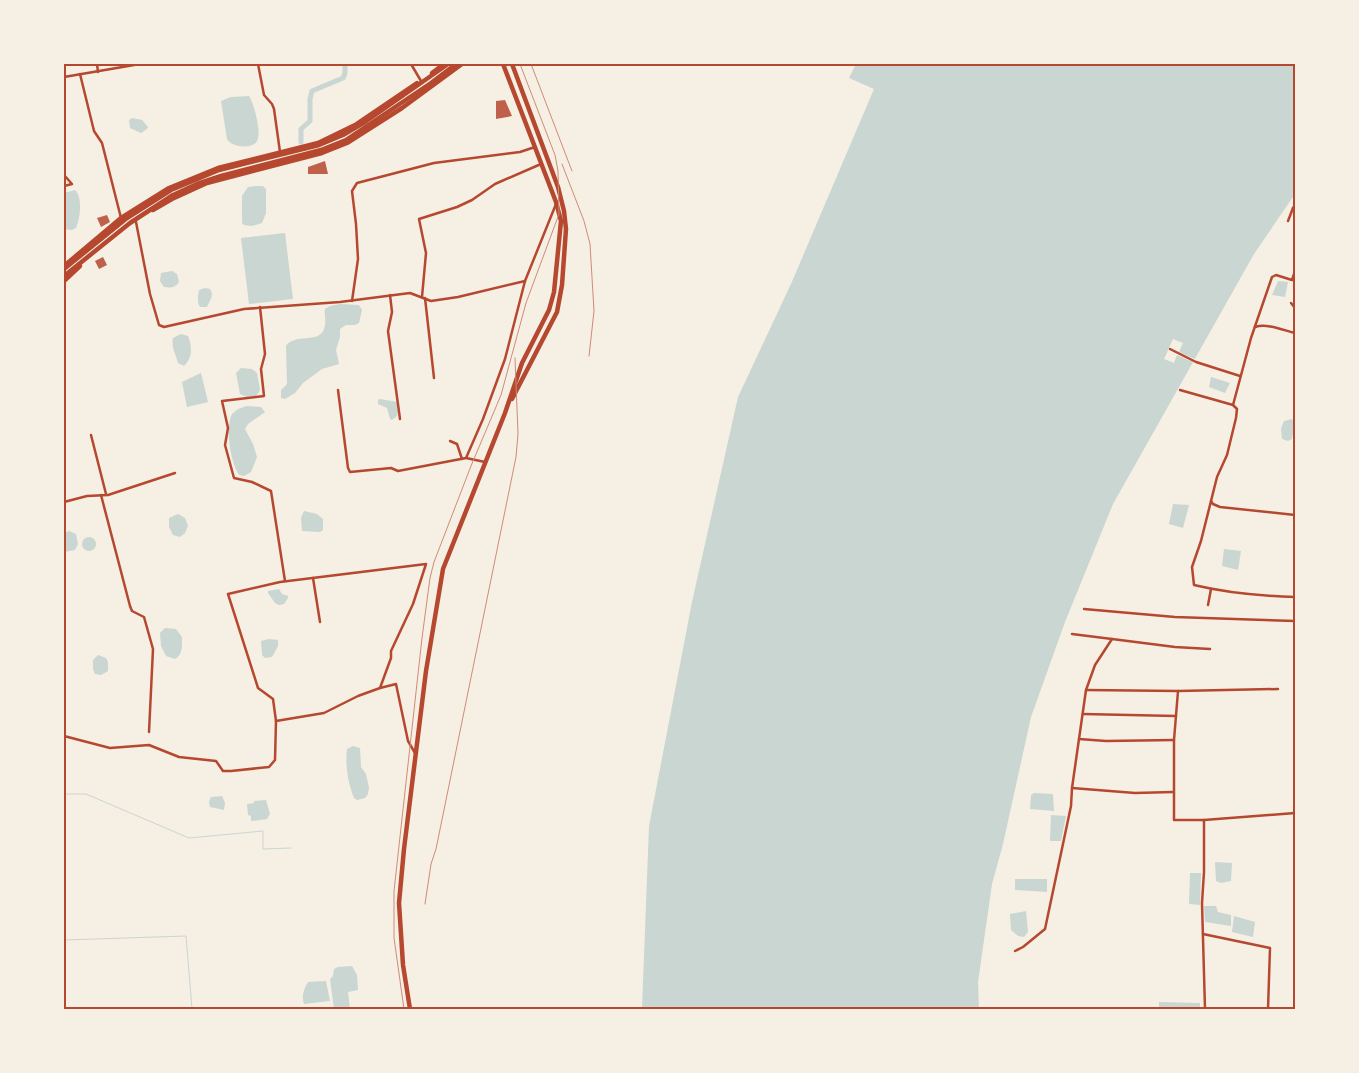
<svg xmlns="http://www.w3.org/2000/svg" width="1359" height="1073" font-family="Barlow,sans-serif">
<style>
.water{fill:#c9d6d2}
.pier{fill:#f6efe4}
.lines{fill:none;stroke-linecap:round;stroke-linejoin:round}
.stream{stroke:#c9d6d2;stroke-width:1}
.canal{stroke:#c9d6d2;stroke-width:5}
.building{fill:#bf614a}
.minor{stroke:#b5482f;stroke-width:2.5}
.primary{stroke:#b5482f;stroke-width:4.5}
.trunk{stroke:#b5482f;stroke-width:4.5}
.rail{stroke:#cf8b77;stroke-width:1}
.neatline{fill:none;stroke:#b5482f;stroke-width:2}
</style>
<rect width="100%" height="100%" fill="#f6efe4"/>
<g class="water">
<path d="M856,64H1295V194L1254,254L1113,504L1065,622L1031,717L1003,844L992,884L978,982L979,1009H642L649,826L692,602L738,397L791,284L874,89L849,78Z"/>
<path d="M249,96C254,103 262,134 257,141C252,150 231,147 227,139L221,101L231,97Z"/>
<path d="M132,118L142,120L148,127L147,129L141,133L130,128L129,120Z"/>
<path d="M256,186H263L266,189V213L262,223L252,226L244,225L242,223V196L248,187Z"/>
<path d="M75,190C83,198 80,218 76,228L72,230L64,229V193Z"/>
<path d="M285,233L293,299L249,304L241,238Z"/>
<path d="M172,271L177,274L179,282C175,288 170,288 164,287L160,281L161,273Z"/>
<path d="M1278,281L1288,282L1285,297L1272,295Z"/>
<path d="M205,288L210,289C215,296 209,301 207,307H200C197,303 198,295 199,290Z"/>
<path d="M340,304L359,305L362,310L359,323L355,325H346L340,329V337L336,350L339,364L322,369L303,383L295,393L285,399L281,398V390L287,384L286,346C294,333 319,344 324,329C327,322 324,315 325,309L330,306Z"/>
<path d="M181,334L188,336C192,346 193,358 184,366L178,363C176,354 171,348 173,338Z"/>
<path d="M241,368L252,369L257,373L260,390L256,396L247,397L240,394L236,373Z"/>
<path d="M201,373L208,402L187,407L182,382Z"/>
<path d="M1211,377L1230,383L1225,393L1209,387Z"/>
<path d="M380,399L397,402L398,411L397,416L392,420L390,419L387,408L378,404V400Z"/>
<path d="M247,406L261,407L265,412L248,424L245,429L253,444L257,457L251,472L244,476L239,475C230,461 225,428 232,414L238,409Z"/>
<path d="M1292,419L1295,422C1295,429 1293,433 1292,439L1288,441L1282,439L1281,429L1284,421Z"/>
<path d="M1173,504L1189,505L1183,528L1169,524Z"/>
<path d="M304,511L317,514L323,519V530L320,532L302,531L301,518Z"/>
<path d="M178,514L185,518L188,526L185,533L180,537L173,535L169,527V518Z"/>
<path d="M69,531L76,534L78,544L75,550L64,552V533Z"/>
<circle cx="89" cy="544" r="7"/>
<path d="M1224,549L1241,551L1238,570L1222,566Z"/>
<path d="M279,589L282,594L288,596V598L284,604L279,605L275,603L268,593V591Z"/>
<path d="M165,628L176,629L182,637C182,645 183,655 175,659L166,656L161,646L160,633Z"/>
<path d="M269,639L278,640V646L272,657L265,658L262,655L261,641Z"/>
<path d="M98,655L106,658L108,662V671L101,675L95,674L93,669V660Z"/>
<path d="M353,746L360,748L361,767L366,774L369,788L368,794L365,798L357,800L354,798C348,783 345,765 347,749Z"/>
<path d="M1034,793L1053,794L1054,811L1030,809L1031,795Z"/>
<path d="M222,796L225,803L224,810L210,807L209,802L211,797Z"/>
<path d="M266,800L270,814L267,819L251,821V816L248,815L247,804L254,803V801Z"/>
<path d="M1051,815L1066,816L1061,841H1050Z"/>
<path d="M1215,862L1232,863L1231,881L1221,883L1216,881Z"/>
<path d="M1190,873H1201L1200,905L1189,904Z"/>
<path d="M1015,879H1047V892L1015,890Z"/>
<path d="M1204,906H1216L1218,912L1231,915V926L1205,922Z"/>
<path d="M1026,911L1028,932L1024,937L1018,936L1011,930L1010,914Z"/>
<path d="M1234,916L1255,922L1253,937L1232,932Z"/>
<path d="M352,966L357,975L358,990L348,992L350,1009H334L330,979L333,976L334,969L338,967Z"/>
<path d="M326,981L330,1001L304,1004C301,996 304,989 308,982Z"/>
<path d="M1159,1002L1200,1003V1009H1159Z"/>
</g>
<path class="pier" d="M1173,339L1183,343L1179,352L1197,360L1195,363L1177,355L1174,363L1164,359Z"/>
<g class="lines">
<g class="stream">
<path d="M64,794H86L189,838L263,831V849L291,848"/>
<path d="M64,940L186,936L192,1009"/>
</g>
<path class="canal" d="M301,142V129L310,121V99L312,91L343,78L345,73V64"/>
</g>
<g class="building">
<path d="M505,100L512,116L496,119V101Z"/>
<path d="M325,161L328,174H308V167Z"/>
<path d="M107,215L110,222L101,227L97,218Z"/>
<path d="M103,257L107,265L99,269L95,261Z"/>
</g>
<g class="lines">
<g class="minor">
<path d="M97,64L98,72"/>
<path d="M258,64L264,95L272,104L274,109L280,152"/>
<path d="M411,64L421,81"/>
<path d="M80,74L94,131L102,143L121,218"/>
<path d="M64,77L140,64"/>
<path d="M64,175L72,184L64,186"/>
<path d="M1295,206L1293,208L1295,209"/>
<path d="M1288,221L1293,208"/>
<path d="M136,222L150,294L159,325L164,327L244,309L340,302L410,293L431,301L458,297L525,281"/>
<path d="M390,295L392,312L388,331L400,419"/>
<path d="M422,297L426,253L419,219L457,207L472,200L495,184L541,164"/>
<path d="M425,298L434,378"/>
<path d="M352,301L358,259L356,224L352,191L357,183L434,163L520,152L535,147"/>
<path d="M1291,303L1295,308"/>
<path d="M260,307L265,354L261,369L264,396L222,401L228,428L225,445L234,478L252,482L271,491L285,581"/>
<path d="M1255,327C1267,323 1283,330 1295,333"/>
<path d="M1170,349L1196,362L1240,376"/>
<path d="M338,390L348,468L350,472L391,468L398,471L466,458L483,419L505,359L525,281L556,204"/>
<path d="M1180,390L1233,405L1237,409L1236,418L1227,455L1217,477L1211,501"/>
<path d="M1233,405L1251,338L1272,277L1276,275L1292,280L1295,271"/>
<path d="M91,435L106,494"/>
<path d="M450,441L457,444L462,459"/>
<path d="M466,458L485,462"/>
<path d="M101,495L130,606L132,611L144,617L153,649L149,732"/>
<path d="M64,502L87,496L108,495L175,473"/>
<path d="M1295,515L1220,507L1213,504L1211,501L1201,541L1192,567L1194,585C1227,593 1262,596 1295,597"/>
<path d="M313,578L320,622"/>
<path d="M1208,605L1211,589"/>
<path d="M1084,609L1175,617L1295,621"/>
<path d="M1112,639L1175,647L1210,649"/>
<path d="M1086,690L1178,691L1278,689"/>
<path d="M1178,691L1174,740V820H1204L1295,813"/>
<path d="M1083,714L1176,716"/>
<path d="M276,721L324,713L358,696L380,688"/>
<path d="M64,736L110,748L149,745L179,757L216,761L223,771H231L269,767L275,760L276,721L273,699L258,688L228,594L280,582L426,564L413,604L391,651V658L380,688L396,684L408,741L415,753"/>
<path d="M1079,739L1106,741L1174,740"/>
<path d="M1072,788L1135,793L1173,792"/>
<path d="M1204,820V872L1202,903L1205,1009"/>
<path d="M1203,934L1270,948L1268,1009"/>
<path d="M1015,951L1023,947L1045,929L1071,806L1072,788L1086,690L1095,665L1112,639L1072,634"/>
</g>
<g class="primary">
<path d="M432,73L444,64"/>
<path d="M153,210L172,199L207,183L322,153L347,143L402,108L462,64"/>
<path d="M64,266L121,218L169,188L218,168L318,143L355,125L417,83"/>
<path d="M64,281L80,266"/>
</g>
<g class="trunk">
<path d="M512,64L558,187L564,211L566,229L562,285L557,312L512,399"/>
<path d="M64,269L127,218L171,190L219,170L319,145L343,135L365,122L448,64"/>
<path d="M64,276L130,223L173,195L197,184L221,176L321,150L346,140L431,83L456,64"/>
<path d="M410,1009L403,965L399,903L404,849L426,671L443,569L505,413L522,363L549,310L554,292L561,221L556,202L503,64"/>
</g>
<g class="rail">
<path d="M531,64L572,171"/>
<path d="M562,164L584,221L590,244L594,311L589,356"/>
<path d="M425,904L431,864L436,849L516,457L518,434L515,358"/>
<path d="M404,1009L394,938V891L422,638L430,578L434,562L471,466L501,395L526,303L559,214L558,171L555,155L520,64"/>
</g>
</g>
<rect width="1359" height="1073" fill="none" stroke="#f6efe4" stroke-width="130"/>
<rect x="65" y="65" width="1229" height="943" class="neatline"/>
</svg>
